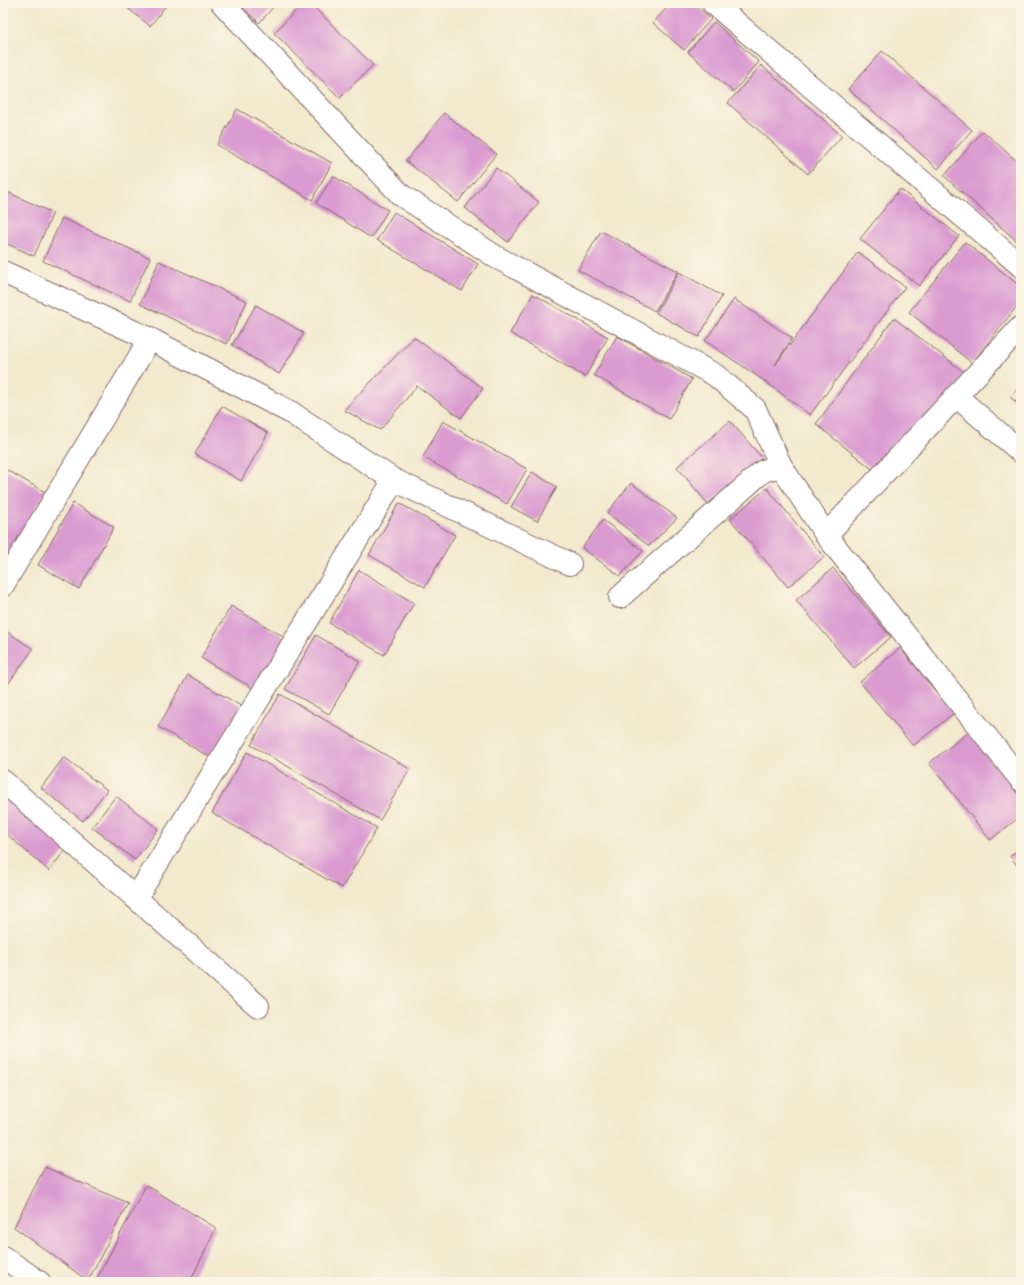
<svg xmlns="http://www.w3.org/2000/svg" width="1024" height="1285" font-family="'Libre Caslon Text',serif">
<style>
.building{fill:#da9bd1}
.lines{fill:none;stroke-linecap:round;stroke-linejoin:round}
.street-casing{stroke:#856664;stroke-width:24}
.street{stroke:#fff;stroke-width:22}
</style>
<rect width="100%" height="100%" fill="#fcf5e5"/>
<filter id="ink" filterUnits="userSpaceOnUse"><feTurbulence type="fractalNoise" baseFrequency=".025" numOctaves="2"/><feDisplacementMap in="SourceGraphic" scale="8" xChannelSelector="R" yChannelSelector="G"/><feConvolveMatrix kernelMatrix="1 2 1 2 8 2 1 2 1" color-interpolation-filters="sRGB"/></filter>
<filter id="wash" filterUnits="userSpaceOnUse"><feTurbulence type="fractalNoise" baseFrequency=".012" numOctaves="4" result="noise"/><feDisplacementMap in="SourceGraphic" scale="16" xChannelSelector="R" yChannelSelector="G"/><feGaussianBlur stdDeviation="0.9" result="paint"/><feColorMatrix in="noise" values="0 0 0 0 0 0 0 0 0 0 0 0 0 0 0 0 0 1.4 0 .05"/><feComposite in="paint" operator="in"/></filter>
<g filter="url(#wash)">
<rect width="100%" height="100%" fill="#f2e9ce"/>
<g id="blocks">
<g class="building">
<path d="M121,3H168L150,26Z"/>
<path d="M238,3H277L259,23Z"/>
<path d="M303,3H310L373,65L340,98L274,33Z"/>
<path d="M671,3H693L711,19L684,50L653,23Z"/>
<path d="M714,22L759,62L733,92L688,52Z"/>
<path d="M882,51L972,130L938,169L848,89Z"/>
<path d="M761,65L842,136L808,174L728,103Z"/>
<path d="M237,109L332,163L312,200L217,145Z"/>
<path d="M444,113L496,154L458,202L406,161Z"/>
<path d="M983,131L1021,165V245L944,176Z"/>
<path d="M496,168L539,202L508,242L465,208Z"/>
<path d="M333,176L388,210L371,238L316,203Z"/>
<path d="M900,189L959,236L919,286L860,239Z"/>
<path d="M3,190L53,213L34,256L3,242Z"/>
<path d="M394,212L478,264L462,291L377,240Z"/>
<path d="M62,218L150,258L130,301L43,261Z"/>
<path d="M601,231L678,271L655,311L578,270Z"/>
<path d="M965,242L1021,287V301L972,363L909,312Z"/>
<path d="M858,252L905,287L810,415L763,380L705,341L734,299L792,338L775,365Z"/>
<path d="M159,261L247,301L227,344L140,304Z"/>
<path d="M679,272L722,296L699,337L656,313Z"/>
<path d="M533,294L608,337L585,377L510,333Z"/>
<path d="M256,305L304,333L279,374L232,345Z"/>
<path d="M894,318L968,375L877,473L816,424Z"/>
<path d="M617,336L692,379L669,419L594,375Z"/>
<path d="M414,337L483,388L461,418L417,386L380,430L344,410Z"/>
<path d="M1021,385V406L1010,397Z"/>
<path d="M222,406L268,433L241,481L195,454Z"/>
<path d="M443,421L527,469L507,504L423,457Z"/>
<path d="M730,421L762,458L708,504L677,467Z"/>
<path d="M5,469L45,492L3,565V474Z"/>
<path d="M532,472L557,487L537,521L511,507Z"/>
<path d="M631,483L677,518L649,546L607,513Z"/>
<path d="M767,488L824,557L788,587L730,519Z"/>
<path d="M73,503L114,527L79,589L38,565Z"/>
<path d="M399,503L455,535L425,587L369,555Z"/>
<path d="M603,520L643,551L620,576L582,548Z"/>
<path d="M833,568L891,637L854,668L796,600Z"/>
<path d="M359,570L414,603L384,655L329,623Z"/>
<path d="M231,606L286,638L256,690L201,658Z"/>
<path d="M3,629L33,649L3,691Z"/>
<path d="M316,635L360,661L329,714L285,689Z"/>
<path d="M900,648L954,713L913,746L860,682Z"/>
<path d="M188,675L243,707L213,759L158,727Z"/>
<path d="M280,694L410,769L380,820L251,745Z"/>
<path d="M969,732L1021,798V816L990,840L929,763Z"/>
<path d="M247,752L377,828L342,888L212,813Z"/>
<path d="M64,757L107,790L83,821L41,788Z"/>
<path d="M3,795L66,849L49,871L3,831Z"/>
<path d="M116,796L158,829L135,860L92,827Z"/>
<path d="M1021,848V871L1010,856Z"/>
<path d="M45,1167L128,1203L88,1281L14,1227Z"/>
<path d="M146,1185L216,1228L190,1282H95Z"/>
</g>
</g>
</g>
<g filter="url(#ink)">
<use href="#blocks" fill-opacity="0" stroke="#856664" stroke-width="1"/>
<g class="lines">
<g class="street-casing">
<g id="street">
<path d="M222,3L401,195L496,257L715,375L755,409L781,466L826,535L1021,780"/>
<path d="M713,3L1021,266"/>
<path d="M3,272L150,339L290,412L394,480L570,564"/>
<path d="M956,396L1021,452"/>
<path d="M826,535L1021,327"/>
<path d="M3,585L150,339"/>
<path d="M620,597L763,471L781,466"/>
<path d="M3,781L258,1006"/>
<path d="M136,898L394,480"/>
<path d="M3,1257L39,1282"/>
</g>
</g>
<use href="#street" class="street"/>
</g>
</g>
<rect width="1024" height="1285" fill="none" stroke="#fcf5e5" stroke-width="16"/>
</svg>
